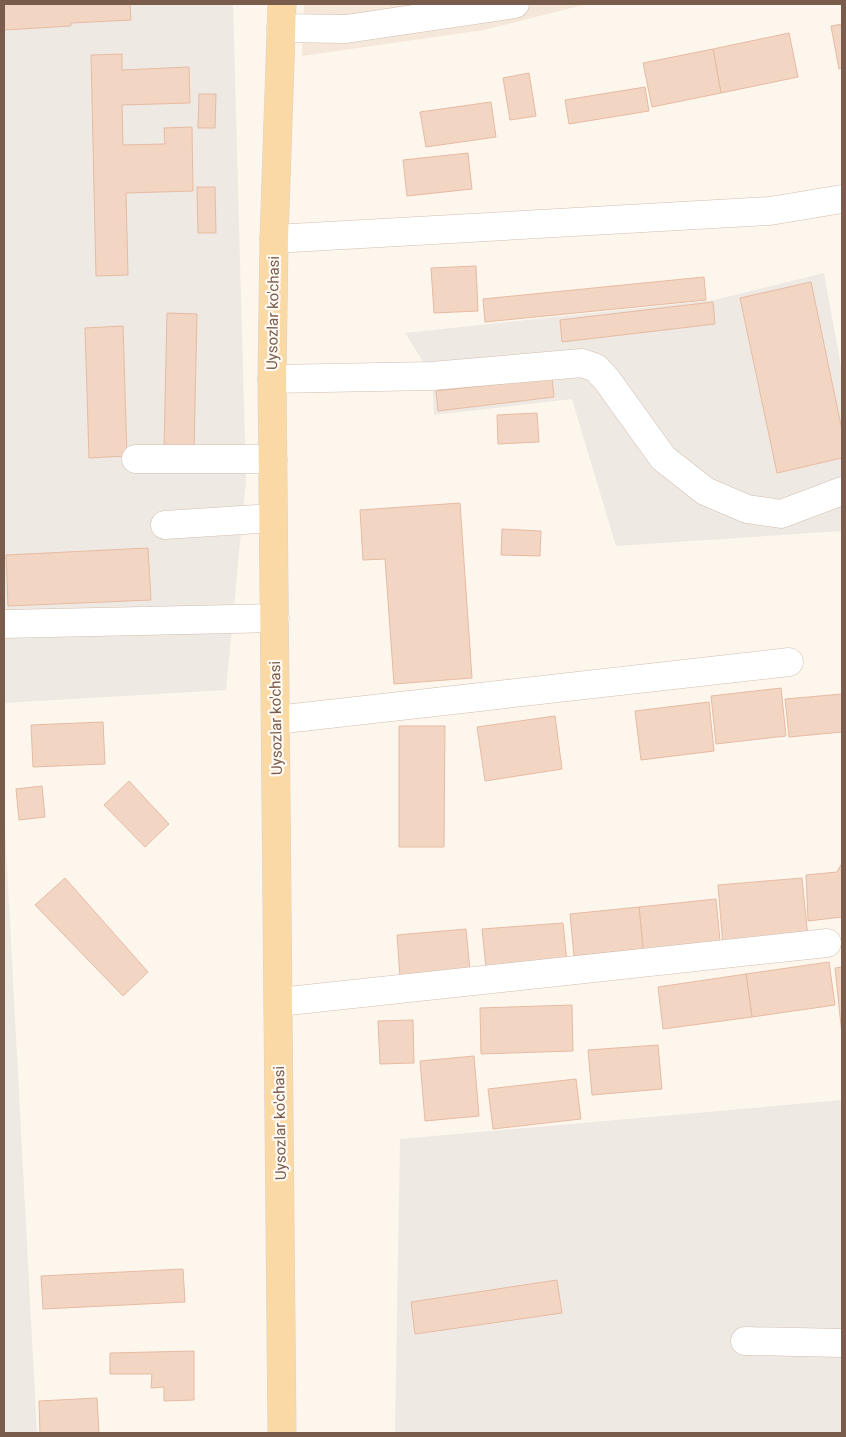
<svg xmlns="http://www.w3.org/2000/svg" width="846" height="1437" font-family="Roboto,sans-serif">
<style>
.residential{fill:#f5e8da}
.industrial{fill:#efe9e4}
.building{fill:#f3d5c3;stroke:#e6bba3}
.lines{fill:none;stroke-linecap:round;stroke-linejoin:round}
.minor-casing{stroke:#d1beb0;stroke-width:29}
.major-casing{stroke:#dad1cd;stroke-width:29}
.minor{stroke:#fff;stroke-width:28}
.major{stroke:#fbd9a5;stroke-width:28}
.labels{text-anchor:middle;stroke-width:4.5;stroke-linejoin:round;paint-order:stroke}
.street-label{font-size:15px;fill:#7a5c4d;stroke:#fffaf3}
</style>
<rect width="100%" height="100%" fill="#fdf6ec"/>
<path class="residential" d="M304,4H587L484,30L302,56Z"/>
<g class="industrial">
<path d="M4,4H233L246,480L226,690L4,703Z"/>
<path d="M824,273L842,372V531L616,546L572,399L434,415L432,376L405,333L714,300Z"/>
<path d="M4,810L37,1433H4Z"/>
<path d="M842,1100V1433H395L400,1139Z"/>
</g>
<g class="building">
<path d="M4,4H130L131,20L71,23V26L4,30Z"/>
<path d="M842,24V68L839,69L831,26Z"/>
<path d="M789,33L798,77L721,93L713,49Z"/>
<path d="M713,49L721,93L652,107L643,63Z"/>
<path d="M122,54V70L189,67L190,103L122,105L123,145L165,144L164,128L192,127L193,191L126,193L128,275L96,276L91,55Z"/>
<path d="M529,73L536,116L510,120L503,78Z"/>
<path d="M645,87L649,111L569,124L565,100Z"/>
<path d="M199,94H216L215,128H198Z"/>
<path d="M491,102L496,137L426,147L420,112Z"/>
<path d="M468,153L472,189L407,196L403,160Z"/>
<path d="M197,187H215L216,233H198Z"/>
<path d="M476,266L478,311L434,313L431,268Z"/>
<path d="M704,277L706,300L485,322L483,299Z"/>
<path d="M811,282L842,430V458L777,473L740,298Z"/>
<path d="M713,302L715,324L562,342L560,320Z"/>
<path d="M167,313L197,314L194,450L164,449Z"/>
<path d="M123,326L127,456L89,458L85,328Z"/>
<path d="M552,378L554,397L438,411L436,391Z"/>
<path d="M537,413L539,442L498,444L497,415Z"/>
<path d="M460,503L472,678L394,684L385,559L363,560L360,510Z"/>
<path d="M502,529L541,531L540,556L501,555Z"/>
<path d="M148,548L151,600L8,606L6,555Z"/>
<path d="M781,688L786,736L716,744L711,696Z"/>
<path d="M842,694V732L789,737L785,699Z"/>
<path d="M709,702L714,751L641,760L635,711Z"/>
<path d="M555,716L562,769L485,781L477,727Z"/>
<path d="M103,722L105,764L33,767L31,725Z"/>
<path d="M399,726H445L444,847H399Z"/>
<path d="M129,781L169,824L145,847L104,805Z"/>
<path d="M42,786L45,817L19,820L16,789Z"/>
<path d="M842,863V917L808,921L806,875L837,872Z"/>
<path d="M65,878L148,972L123,996L35,905Z"/>
<path d="M802,878L808,938L723,946L718,885Z"/>
<path d="M716,899L720,941L643,949L639,907Z"/>
<path d="M639,907L643,949L574,956L570,914Z"/>
<path d="M563,923L567,962L486,968L482,929Z"/>
<path d="M466,929L470,971L400,977L397,935Z"/>
<path d="M829,962L835,1005L752,1017L746,974Z"/>
<path d="M842,967V1035L835,968Z"/>
<path d="M746,974L752,1017L663,1029L658,987Z"/>
<path d="M572,1005L573,1051L481,1054L480,1008Z"/>
<path d="M413,1020L414,1063L380,1064L378,1021Z"/>
<path d="M658,1045L662,1089L592,1095L588,1050Z"/>
<path d="M474,1056L479,1116L425,1121L420,1061Z"/>
<path d="M576,1079L581,1119L493,1129L488,1089Z"/>
<path d="M183,1269L185,1302L43,1309L41,1276Z"/>
<path d="M557,1280L562,1313L415,1334L411,1302Z"/>
<path d="M194,1351V1400L164,1401V1387L151,1388L152,1374H110V1353Z"/>
<path d="M97,1398L99,1433H40L39,1401Z"/>
</g>
<g class="lines">
<g class="minor-casing">
<g id="minor">
<path d="M281,28L346,29L515,4"/>
<path d="M274,239L770,211L842,199"/>
<path d="M272,379L432,376L582,363L596,368L607,380L663,458L705,491L747,509L781,514L842,491"/>
<path d="M136,459H273"/>
<path d="M165,525L273,518"/>
<path d="M4,624L275,618"/>
<path d="M276,720L789,662"/>
<path d="M279,1002L827,943"/>
<path d="M745,1341L842,1343"/>
</g>
</g>
<g class="major-casing">
<path id="major" d="M282,4L274,239L272,379L282,1433"/>
</g>
<use href="#minor" class="minor"/>
<use href="#major" class="major"/>
</g>
<g class="labels">
<g class="street-label">
<text transform="translate(273 313) rotate(-89)" y="5">Uysozlar ko'chasi</text>
<text transform="translate(276 718) rotate(-91)" y="5">Uysozlar ko'chasi</text>
<text transform="translate(280 1123) rotate(-91)" y="5">Uysozlar ko'chasi</text>
</g>
</g>
<rect width="846" height="1437" fill="none" stroke="#7a5c4d" stroke-width="10"/>
</svg>
